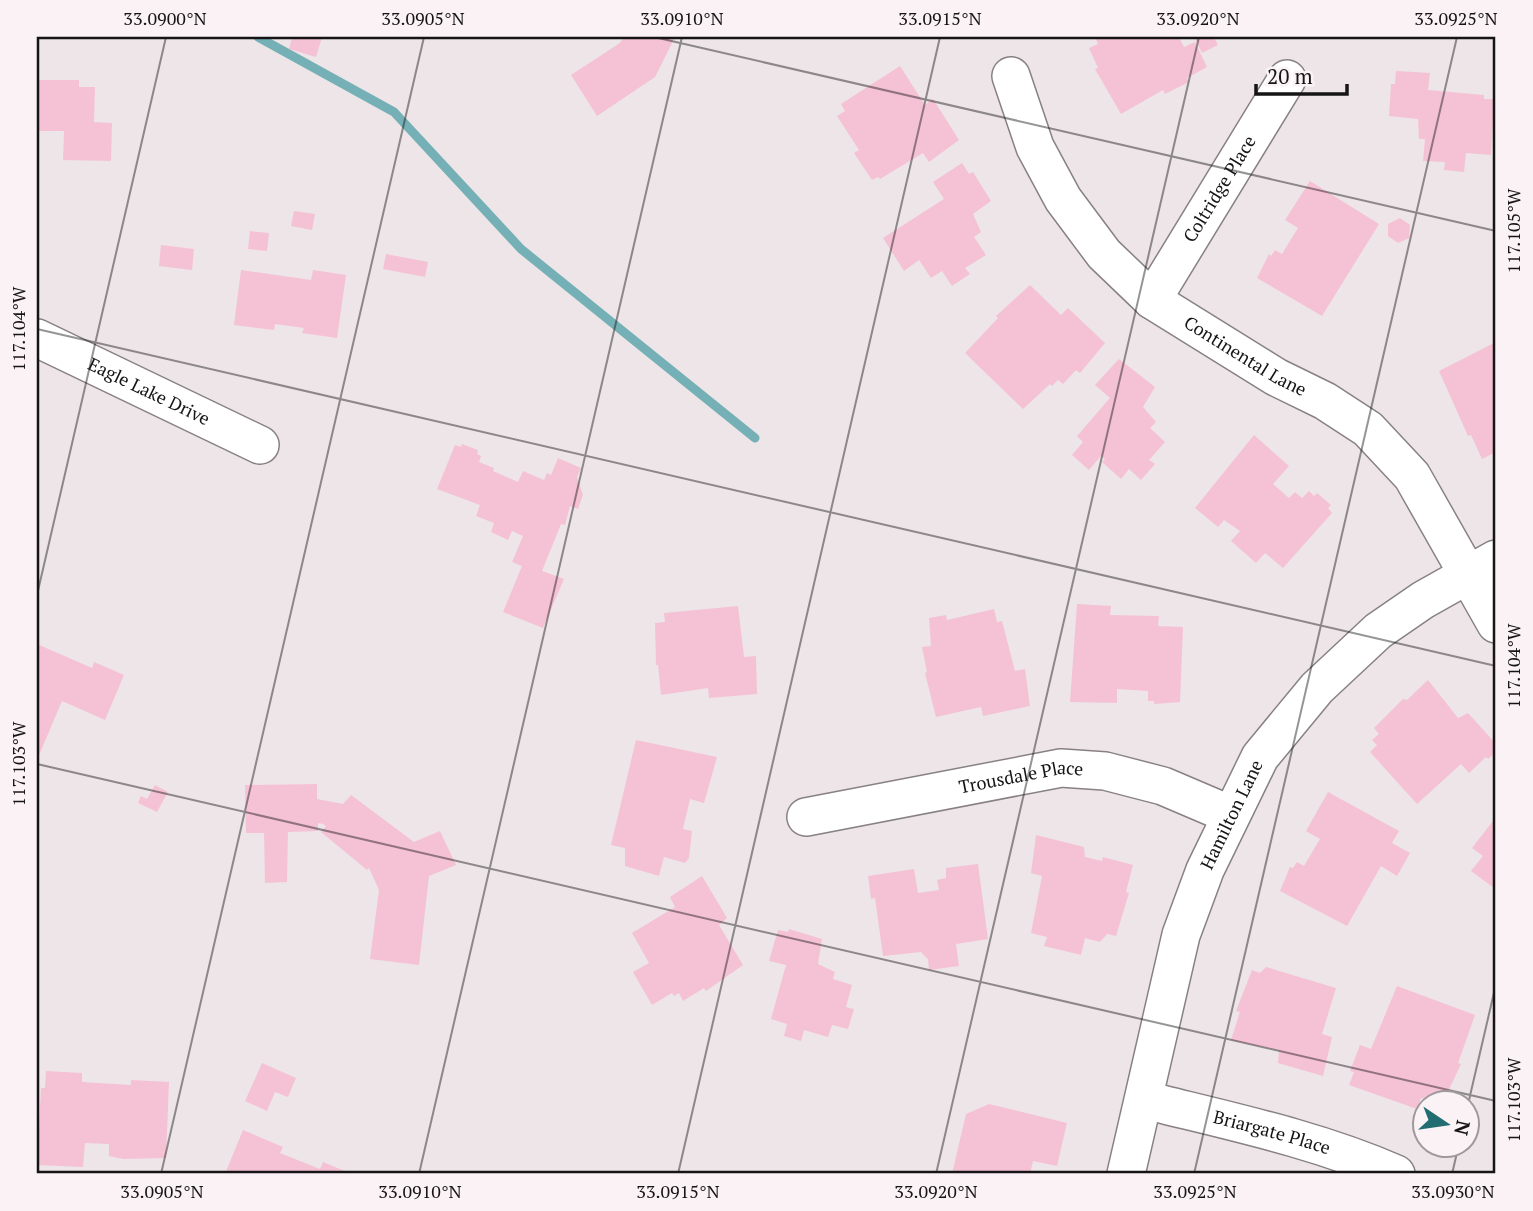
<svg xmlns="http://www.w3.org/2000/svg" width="1533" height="1211" font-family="'PT Serif',serif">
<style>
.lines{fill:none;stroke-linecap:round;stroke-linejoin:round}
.stream{stroke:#74b0b5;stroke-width:9}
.building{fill:#f5c2d5}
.street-casing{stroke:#888183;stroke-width:40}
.street{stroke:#fff;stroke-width:37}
.ticks{fill:none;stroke:#161415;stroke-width:2;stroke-opacity:0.45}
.labels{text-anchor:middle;stroke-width:7;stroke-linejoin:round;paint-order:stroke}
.street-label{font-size:18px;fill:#161415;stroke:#faf2f5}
.neatline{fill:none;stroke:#161415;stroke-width:2.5}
.ticks-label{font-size:18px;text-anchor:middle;fill:#161415}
</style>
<rect width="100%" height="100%" fill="#ede5e7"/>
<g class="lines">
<path class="stream" d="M258,37L394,112L521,249L755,438"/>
</g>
<g class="building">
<path d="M292,37H322L316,57L289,49Z"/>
<path d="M624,37H675L655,77L597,116L571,75L620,43Z"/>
<path d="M1095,37H1179L1184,47L1195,42L1207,67L1187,78L1189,82L1165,94L1163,90L1121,114L1095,69L1098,68L1089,48L1098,44Z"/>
<path d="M1194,37H1214L1218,45L1202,53Z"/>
<path d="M900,66L925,105L933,99L959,140L929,162L923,153L880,179L878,177L872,180L854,153L859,150L837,116L845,111L841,104Z"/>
<path d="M1396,71L1430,73L1428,90L1484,95V99H1494L1491,155L1466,153L1464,172L1444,170L1445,162L1423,161L1425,139H1419L1418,119L1389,116L1391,84H1395Z"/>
<path d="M37,80H79V87H95L94,122L112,123L111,161L63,160L64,131H37Z"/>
<path d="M962,163L969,174L973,172L991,201L973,214L981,232L974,237L986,255L965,268L970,274L952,286L942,271L931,278L919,260L904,271L883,238L944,199L933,182Z"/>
<path d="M1310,181L1379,224L1322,316L1257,278L1269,254L1271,256L1275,250L1282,254L1298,228L1285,220Z"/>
<path d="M294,211L315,214L312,230L291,226Z"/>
<path d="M1400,218L1410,225L1409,238L1398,243L1388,236V224Z"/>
<path d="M250,231L269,233L267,251L248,249Z"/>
<path d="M161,245L194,249L192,270L159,266Z"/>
<path d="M386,254L428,262L425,277L383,269Z"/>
<path d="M241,270L311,280L313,270L346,275L337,338L302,333L304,328L275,324L274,330L234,325Z"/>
<path d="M1030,285L1061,315L1068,308L1105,343L1080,373L1076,370L1063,384L1058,380L1052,386L1050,384L1023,409L965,353L998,318L996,316Z"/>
<path d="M1496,342V452L1482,459L1471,435L1468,436L1439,371Z"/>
<path d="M1119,359L1155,387L1143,407L1156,422L1150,428L1165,442L1149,460L1155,464L1141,480L1129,469L1121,479L1102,462L1105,459L1101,456L1089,470L1072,455L1083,442L1077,436L1110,398L1095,385Z"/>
<path d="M1254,435L1289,466L1273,484L1289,498L1295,492L1302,498L1309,491L1314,496L1317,493L1331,505L1328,508L1332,513L1283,568L1265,553L1256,563L1231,541L1240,531L1224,520L1218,527L1195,508Z"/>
<path d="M462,444L478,450L477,454L481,456L479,462L494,468L493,471L518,482L523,471L544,480L547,473L551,475L558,458L581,468L577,477L583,495L578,509L570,506L565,525L561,524L542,571L564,579L543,628L503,612L522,566L512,562L523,536L512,531L508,540L491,532L494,523L476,516L480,505L437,489L455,445L461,447Z"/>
<path d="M1077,604L1111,606L1110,615L1159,616L1158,626L1183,627L1180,702L1154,704V701H1148V691L1117,689V703L1070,702Z"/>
<path d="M738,606L744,657L756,656L757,694L709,698L708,688L661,695L658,665H656L655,623L665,622L664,613Z"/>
<path d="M994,609L997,622L1002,621L1015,671L1025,669L1030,706L983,716L981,707L936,717L925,673L927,672L922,647L931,646L929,618L946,615L947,620Z"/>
<path d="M37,644L92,668L94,662L124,675L105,720L62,701L37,760Z"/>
<path d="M1428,680L1458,718L1468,713L1496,744V752L1488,759L1486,757L1469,773L1461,764L1417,804L1370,752L1377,745L1372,740L1379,734L1374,728L1403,699L1407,700Z"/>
<path d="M636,740L717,757L704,803L690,799L683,829L692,831L689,858L685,863L664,857L659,876L625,866V848L611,845Z"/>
<path d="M317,784V799L343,804L351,795L414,842L440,831L456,865L429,876L419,965L370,959L379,890L369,868L367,870L321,832L326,826L323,824L318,823V831L288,832L287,882L265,883L264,833H246L245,785Z"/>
<path d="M155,785L168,792L157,812L138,803L141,796L147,799Z"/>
<path d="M1328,792L1399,831L1392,843L1410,853L1397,876L1381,866L1347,926L1280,891L1290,867L1293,868L1297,862L1304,866L1320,839L1306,831Z"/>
<path d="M1496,817V885L1494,888L1471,871L1483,856L1472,848Z"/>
<path d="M1036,835L1084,847L1085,857L1102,861L1103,857L1133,865L1126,892L1129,893L1116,936L1107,934L1100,942L1085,938L1081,955L1044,946L1047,937L1031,933L1042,876L1031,873Z"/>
<path d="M978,864L988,939L956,944L959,966L929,970L928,959L921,952L883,956L875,898L871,899L868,876L914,869L918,893L939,890L937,880L946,878V868Z"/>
<path d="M702,876L727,918L719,925L743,965L706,991L704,988L683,1001L679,993L674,996L672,993L652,1005L633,972L649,963L632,933L675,907L670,897Z"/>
<path d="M789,929L822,939L818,964L835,972L833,979L852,985L846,1007L854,1009L848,1029L832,1025L828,1037L804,1030L801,1041L784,1036L787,1024L771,1019L786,965L769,961L778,930L788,932Z"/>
<path d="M1266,967L1336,988L1322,1034L1332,1037L1323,1076L1278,1063L1279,1050L1231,1040L1240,1012L1236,1011L1252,970L1260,973Z"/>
<path d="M1397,986L1475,1015L1458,1063L1461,1064L1443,1102L1421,1098L1417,1109L1349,1085L1354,1072L1350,1071L1360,1045L1371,1049Z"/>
<path d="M262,1063L296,1078L288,1097L275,1092L267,1111L245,1101Z"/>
<path d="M46,1071L82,1073V1082L131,1085V1080L169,1082L166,1158L123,1159L109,1156V1144L85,1143L83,1167L37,1165L41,1088H45Z"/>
<path d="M989,1104L1067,1123L1057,1166L1033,1161L1030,1174H952L966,1114Z"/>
<path d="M243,1130L283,1147L280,1153L320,1169L323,1162L352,1174H225Z"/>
</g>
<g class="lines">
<g class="street-casing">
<g id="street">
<path id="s1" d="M1011,76L1035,147L1063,199L1104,254L1152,300L1276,377L1325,401L1368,429L1412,476L1496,624"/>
<path id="s2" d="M1152,300L1287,79"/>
<path id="s3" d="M37,338L260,445"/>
<path id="s4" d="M806,817L1061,768L1105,771L1163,786L1231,815"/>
<path id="s5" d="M1145,1100C1229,1121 1316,1139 1396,1174"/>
<path id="s6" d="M1126,1174L1181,935L1205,870L1260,757L1317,688L1378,631L1423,600L1496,559"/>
</g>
</g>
<use href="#street" class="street"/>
</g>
<path class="ticks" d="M654,37L1496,231M37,329L1496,666M37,595L166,37M37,764L1496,1101M1466,1113L1496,984M161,1174L424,37M419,1174L682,37M678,1174L940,37M936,1174L1199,37M1194,1174L1457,37M1452,1174L1459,1144"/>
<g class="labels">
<g class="street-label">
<text dy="6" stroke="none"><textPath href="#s2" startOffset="130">Coltridge Place</textPath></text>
<text dy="6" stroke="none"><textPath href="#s1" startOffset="378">Continental Lane</textPath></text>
<text dy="6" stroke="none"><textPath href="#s3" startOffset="124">Eagle Lake Drive</textPath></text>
<text dy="6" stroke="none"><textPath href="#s4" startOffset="219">Trousdale Place</textPath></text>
<text dy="6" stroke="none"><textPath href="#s6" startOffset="376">Hamilton Lane</textPath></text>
<text dy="6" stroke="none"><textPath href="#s5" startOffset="131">Briargate Place</textPath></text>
</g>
</g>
<rect width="1533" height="1211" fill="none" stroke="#faf2f5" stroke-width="77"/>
<g transform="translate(1446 1124) rotate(103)"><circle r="33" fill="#faf2f5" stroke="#9f999b" stroke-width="2"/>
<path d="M0-5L12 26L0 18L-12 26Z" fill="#226d72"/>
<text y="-10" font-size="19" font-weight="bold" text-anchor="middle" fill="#161415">N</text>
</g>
<path d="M1256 84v10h91v-10" fill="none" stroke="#161415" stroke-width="3.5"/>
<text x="1267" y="84" font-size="21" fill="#161415" stroke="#faf2f5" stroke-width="5" paint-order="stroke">20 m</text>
<rect x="38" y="38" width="1456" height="1134" class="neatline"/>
<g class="ticks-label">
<text x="165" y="25">33.0900°N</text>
<text x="423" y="25">33.0905°N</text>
<text x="682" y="25">33.0910°N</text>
<text x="940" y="25">33.0915°N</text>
<text x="1198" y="25">33.0920°N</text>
<text x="1456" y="25">33.0925°N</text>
<text transform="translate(1514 231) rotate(-90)" y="6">117.105°W</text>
<text transform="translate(19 329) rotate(-90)" y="6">117.104°W</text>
<text transform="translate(1514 666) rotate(-90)" y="6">117.104°W</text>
<text transform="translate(19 764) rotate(-90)" y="6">117.103°W</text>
<text transform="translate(1514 1100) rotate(-90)" y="6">117.103°W</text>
<text x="162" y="1198">33.0905°N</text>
<text x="420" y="1198">33.0910°N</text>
<text x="678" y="1198">33.0915°N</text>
<text x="936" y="1198">33.0920°N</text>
<text x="1195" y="1198">33.0925°N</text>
<text x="1453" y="1198">33.0930°N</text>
</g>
</svg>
